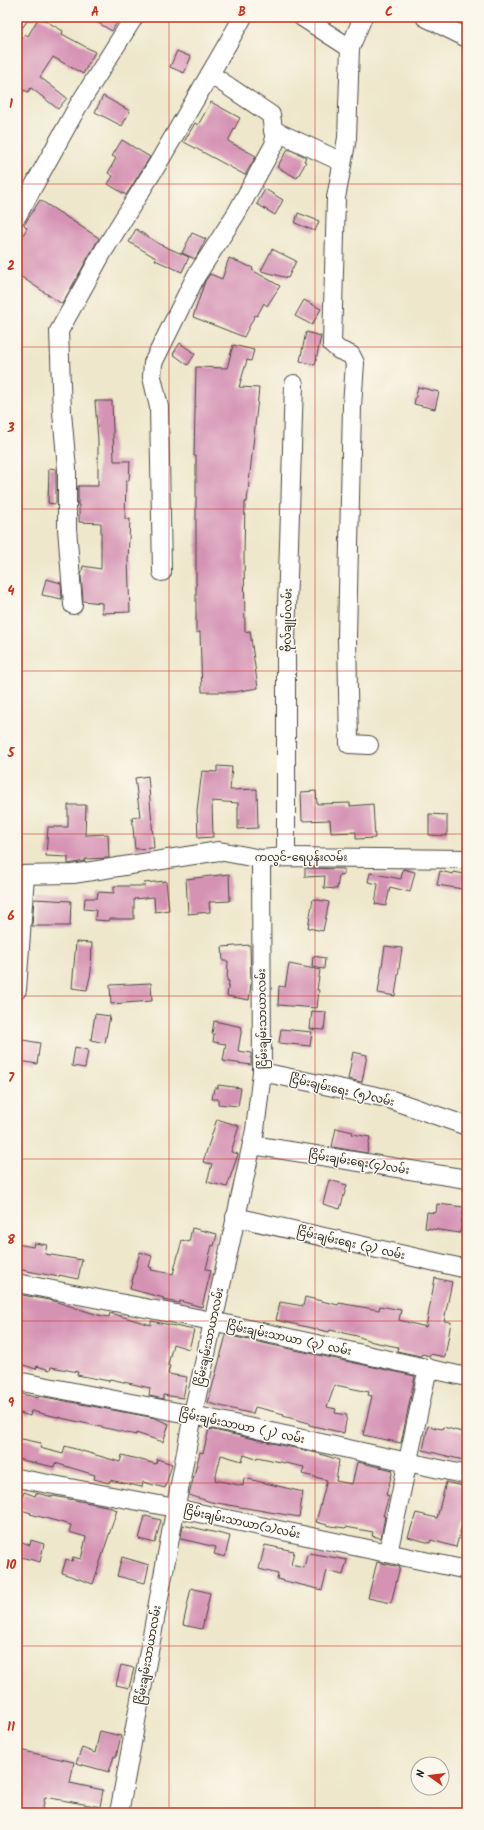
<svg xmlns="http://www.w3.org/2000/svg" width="484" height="1830" font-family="Kalam,'Noto Sans Myanmar',sans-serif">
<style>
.building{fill:#d593b4}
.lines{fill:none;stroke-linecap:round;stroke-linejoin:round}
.minor-casing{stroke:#484743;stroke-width:20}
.minor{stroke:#fff;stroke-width:18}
.grid{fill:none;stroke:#c8321e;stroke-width:1;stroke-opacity:0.55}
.labels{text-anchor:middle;stroke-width:3;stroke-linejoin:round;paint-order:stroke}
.street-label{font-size:11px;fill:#2b2b2b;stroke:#fbf7ec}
.neatline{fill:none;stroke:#c8321e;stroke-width:1.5}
.grid-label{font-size:13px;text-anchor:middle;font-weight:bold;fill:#c8321e}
</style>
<rect width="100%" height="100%" fill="#fbf7ec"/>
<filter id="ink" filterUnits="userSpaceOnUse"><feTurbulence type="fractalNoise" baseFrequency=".025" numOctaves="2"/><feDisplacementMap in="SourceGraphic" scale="8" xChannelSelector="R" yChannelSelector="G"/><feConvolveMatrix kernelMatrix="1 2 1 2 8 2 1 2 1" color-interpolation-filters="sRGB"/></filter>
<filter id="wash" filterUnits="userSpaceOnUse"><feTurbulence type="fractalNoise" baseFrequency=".012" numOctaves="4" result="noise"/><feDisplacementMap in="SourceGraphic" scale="16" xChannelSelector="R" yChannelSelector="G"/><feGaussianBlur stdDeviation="0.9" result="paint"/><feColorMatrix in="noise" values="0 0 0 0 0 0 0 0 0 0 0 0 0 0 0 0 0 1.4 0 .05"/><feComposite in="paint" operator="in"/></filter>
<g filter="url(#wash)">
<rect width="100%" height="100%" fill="#eee7cb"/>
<g id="blocks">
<g class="building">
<path d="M39,17L63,31L62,34L95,52L83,74L53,57L40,77L67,98L58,109L31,88L28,92L24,90L17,102V45L25,34L28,36Z"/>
<path d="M88,17H120L112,31Z"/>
<path d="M177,51L191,57L184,73L170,67Z"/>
<path d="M103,96L130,111L122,126L95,112Z"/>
<path d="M211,102L240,118L228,141L256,156L245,175L184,142L195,123L198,125Z"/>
<path d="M122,140L150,157L126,195L108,184L113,176L108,173L116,158L112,156Z"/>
<path d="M288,149L306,157L304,161L306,162L297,178L277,167Z"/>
<path d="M265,189L283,200L275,215L257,204Z"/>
<path d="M40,200L99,238L62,304L17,274V245L27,228L24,225Z"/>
<path d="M298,213L319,221L315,231L295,223Z"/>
<path d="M136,229L159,244L189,257L182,272L155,260L156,258L129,242Z"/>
<path d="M192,233L206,239L195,259L182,253Z"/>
<path d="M272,249L296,261L288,278L261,271Z"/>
<path d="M229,258L253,268L252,270L280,286L267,306L264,303L257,316L255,315L244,337L193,317L205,281L210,274L222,279Z"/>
<path d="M304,300L321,309L312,325L295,316Z"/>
<path d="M306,332L321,336L315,365L300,361Z"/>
<path d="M180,343L195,354L188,365L173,354Z"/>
<path d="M233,345L254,350L251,361L247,360L239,387L259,388L247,502H245L244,554L245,632L250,631L258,688L234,692H202L200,632H196V456H194L196,367L227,368Z"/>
<path d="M418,387L439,392L435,409L414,404Z"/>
<path d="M95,401H112L114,461H130L129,481H126L125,519H130L128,561L130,612L102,613V603L83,601L81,576L83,566L101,569V523L79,522V505H78V486H98V440Z"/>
<path d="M49,468L56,469V504L48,503Z"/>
<path d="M46,579L61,583L62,599L42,595Z"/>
<path d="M217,766L232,767L230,790L257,789L258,828L238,829V803L212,801L213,837L198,838L197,810L202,771L217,772Z"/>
<path d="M148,776L154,848L135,849L132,817L140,816L135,778Z"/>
<path d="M316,791L317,804L350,803V806L373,804L375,838L356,839V832L331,833L330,820L302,821L301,792Z"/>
<path d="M68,805H86L85,835L108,834L109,858L85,859V861L68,864V857L46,856L48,827H68Z"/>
<path d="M429,814L447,815V836L429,835Z"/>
<path d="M305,868L344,869V874L339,875L337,889L324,888L325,876L305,877Z"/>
<path d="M403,869L415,872L410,892L390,887L386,906L375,904L378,884L368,882L370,873L401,879Z"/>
<path d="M440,871L453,874V872L465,874L463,889L437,885Z"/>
<path d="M229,874L230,901L209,902L210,912L188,914L186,879Z"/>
<path d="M166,881L169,910L155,912L154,897L134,899V919H109V921L95,920L96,910L84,909L85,898H97L98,892L114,893V886H145L144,883Z"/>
<path d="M34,899L71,901L70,926H32Z"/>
<path d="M313,899L329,902L323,931L308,928Z"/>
<path d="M76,942L92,943L91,972L87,990L72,988Z"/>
<path d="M250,945L251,983L249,1000L227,996L229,981H227L228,961H223L222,947Z"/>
<path d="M385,946L402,948L395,996L378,993Z"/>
<path d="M313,956L325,958L324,969L312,967Z"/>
<path d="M289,964L320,970L317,990H319L317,1008L278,1005L279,986L285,987Z"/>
<path d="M151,983L152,1001L111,1004L110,985Z"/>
<path d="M312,1011L326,1012L324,1030L310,1029Z"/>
<path d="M95,1014L110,1016L105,1043L91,1040Z"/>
<path d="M214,1021L242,1027L238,1051L251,1053V1065L223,1061L226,1044L213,1042L214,1034H212Z"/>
<path d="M281,1029L312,1032L310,1046L279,1043Z"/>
<path d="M23,1040L40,1043L37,1064L20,1061Z"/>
<path d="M75,1047L88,1050L85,1068L72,1066Z"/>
<path d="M353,1052L367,1055L362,1082L348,1079Z"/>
<path d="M218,1085L241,1088L238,1106L218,1104V1099H212L214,1088H218Z"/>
<path d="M217,1119L239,1126L231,1152L238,1154L227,1187L207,1182L212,1164L203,1162Z"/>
<path d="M336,1128L353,1132L352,1134L370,1137L367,1153L332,1147Z"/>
<path d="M329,1180L347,1185L340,1209L323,1204Z"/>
<path d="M437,1204L464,1207L460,1233L425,1228L427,1212L436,1213Z"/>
<path d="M192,1228L217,1234L214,1246L212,1245L206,1269L211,1270L202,1307L180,1301L179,1303L163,1300L164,1298L130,1289L140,1252L152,1256L149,1267L152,1268L151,1270L173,1274L182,1240L189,1242Z"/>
<path d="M34,1243L47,1245L45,1254L82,1260L78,1279L59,1275V1277L17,1269V1244L33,1247Z"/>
<path d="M435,1278L452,1282L444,1321L451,1322L445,1357L430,1354V1356L422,1354L421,1356L397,1351L398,1347L373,1342L357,1336L330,1330L329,1332L276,1320L280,1302L303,1306L305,1297L338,1305L339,1303L379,1310L380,1306L401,1310L399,1320L426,1327Z"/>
<path d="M17,1294L54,1301L98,1315L109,1317L110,1313L151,1325V1321L194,1330L189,1349L173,1344L168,1365L170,1366L168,1374L187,1377L183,1398L163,1395V1399L149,1396L150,1388L128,1383L110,1379L109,1381L77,1375L78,1372L51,1367L50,1370L37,1366L36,1369L17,1363Z"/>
<path d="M226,1335L415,1376L401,1443L363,1435L372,1396L368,1395L369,1392L335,1385L327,1407L336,1409L335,1413L347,1415L344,1433L309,1425V1423L283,1416L284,1414L255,1407L253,1414L208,1403Z"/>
<path d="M19,1393L38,1398L39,1396L155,1418L169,1424L163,1442L136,1433V1435L31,1411L30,1416L17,1412V1402Z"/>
<path d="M428,1426L442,1429L443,1427L462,1432L463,1429H467V1461L423,1450Z"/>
<path d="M209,1429L317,1453L339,1460L336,1481L352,1484L357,1462L393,1470L386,1495L389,1496L383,1516H385L381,1538L372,1536L373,1532L346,1527L345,1528L331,1526L316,1522L327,1480L302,1474L304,1467L257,1457L256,1459L244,1455L242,1461L221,1455L215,1480L243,1486L244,1478L303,1492L299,1517L211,1502L189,1495L200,1452L203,1453Z"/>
<path d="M17,1438L41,1443L40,1448L63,1454L65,1446L120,1462L122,1455L156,1464L157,1459L172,1464L165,1488L143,1482L142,1487L110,1480L109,1483L94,1479L95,1475L55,1463L54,1467L17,1459Z"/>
<path d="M446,1482L467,1487V1507L456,1547L431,1540L430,1543L408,1537L416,1513L437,1518Z"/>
<path d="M24,1492L35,1496L36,1493L53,1497V1496L106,1506L117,1510L93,1584L62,1573L66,1559L72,1561L73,1557L81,1559L86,1537L69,1532L71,1525L30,1514L31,1513L18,1509Z"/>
<path d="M145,1516L161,1520L155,1543L139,1539Z"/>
<path d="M183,1525L230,1536L225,1557L214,1554L216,1547L181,1539Z"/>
<path d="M17,1540L30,1545L31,1540L44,1544L40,1562L17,1556Z"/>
<path d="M265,1545L294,1551L291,1565L304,1568L307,1555L310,1556V1553L347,1560L343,1575L327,1571L322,1590L277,1579L278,1574L259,1569Z"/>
<path d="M122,1557L149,1565L145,1583L117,1576Z"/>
<path d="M377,1562L400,1567L391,1603L368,1598Z"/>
<path d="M191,1588L210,1593L202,1629L183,1625Z"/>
<path d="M121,1665L134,1668L129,1688L116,1685Z"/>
<path d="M100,1731L121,1736L116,1757L114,1756L109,1772L76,1763L82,1748L95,1753Z"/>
<path d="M19,1750L74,1762L70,1783L103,1790L100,1807L45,1797L42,1813H17V1759Z"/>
</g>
</g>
</g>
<g filter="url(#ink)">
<use href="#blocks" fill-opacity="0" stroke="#484743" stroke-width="1"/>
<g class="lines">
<g class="minor-casing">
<g id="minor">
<path d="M302,17L350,48L363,17"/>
<path d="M425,17L467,38"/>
<path d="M17,19L18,17"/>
<path d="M350,48L347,138L336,198L332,344L339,350L351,355L355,363L352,406L347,637L349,744L369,745"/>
<path d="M273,130L342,162"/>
<path d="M17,216L78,106L134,17"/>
<path d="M162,572L159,407L152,377L153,363L196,276L236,214L275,143L271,115L210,74L243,17"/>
<path d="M73,605L67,528V469L62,412L59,331L104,250L157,165L210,74"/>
<path d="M286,857V641L294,384"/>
<path d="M17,875L73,874L219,851L261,859L286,857L467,859"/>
<path d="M17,990L25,875"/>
<path d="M262,1072L386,1098L467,1126"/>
<path d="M252,1145L467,1179"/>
<path d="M235,1217L467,1269"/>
<path d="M17,1283L212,1321L467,1377"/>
<path d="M17,1381L193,1415L467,1475"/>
<path d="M17,1478L175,1508L467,1570"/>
<path d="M388,1553L428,1368"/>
<path d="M119,1813L194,1409L255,1130L262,1072L261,859"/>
</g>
</g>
<use href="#minor" class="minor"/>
</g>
</g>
<path class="grid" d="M169,17V1813M315,17V1813M17,184H467M17,347H467M17,509H467M17,671H467M17,834H467M17,996H467M17,1159H467M17,1321H467M17,1483H467M17,1646H467"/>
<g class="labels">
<g class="street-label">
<text transform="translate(287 620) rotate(-89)" y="4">ဗိုလ်ချုပ်လမ်း</text>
<text x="301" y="861">ကလွင်-ရေပုန်းလမ်း</text>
<text transform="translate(262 1019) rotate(-91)" y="4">ငြိမ်းချမ်းသာယာလမ်း</text>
<text transform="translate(342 1090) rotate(13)" y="4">ငြိမ်းချမ်းရေး (၅)လမ်း</text>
<text transform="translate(359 1162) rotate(9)" y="4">ငြိမ်းချမ်းရေး(၄)လမ်း</text>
<text transform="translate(351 1243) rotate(13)" y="4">ငြိမ်းချမ်းရေး (၃) လမ်း</text>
<text transform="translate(209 1337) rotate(-78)" y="4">ငြိမ်းချမ်းသာယာလမ်း</text>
<text transform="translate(289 1338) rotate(12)" y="4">ငြိမ်းချမ်းသာယာ (၃) လမ်း</text>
<text transform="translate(242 1426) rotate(12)" y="4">ငြိမ်းချမ်းသာယာ (၂) လမ်း</text>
<text transform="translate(242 1522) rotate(12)" y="4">ငြိမ်းချမ်းသာယာ(၁)လမ်း</text>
<text transform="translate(148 1655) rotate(-80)" y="4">ငြိမ်းချမ်းသာယာလမ်း</text>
</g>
</g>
<rect width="484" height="1830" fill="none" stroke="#fbf7ec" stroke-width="44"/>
<g transform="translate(430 1776) rotate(284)"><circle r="19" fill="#fbf7ec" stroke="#a8a59f"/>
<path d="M0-3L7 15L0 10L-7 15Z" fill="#c8321e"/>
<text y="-6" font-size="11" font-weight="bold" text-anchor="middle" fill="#2b2b2b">N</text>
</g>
<rect x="22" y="22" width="440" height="1786" class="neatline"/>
<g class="grid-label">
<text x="95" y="16">A</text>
<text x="242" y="16">B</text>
<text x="389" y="16">C</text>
<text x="11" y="108">1</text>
<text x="11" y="270">2</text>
<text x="11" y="432">3</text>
<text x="11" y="595">4</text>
<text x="11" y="757">5</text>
<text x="11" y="920">6</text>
<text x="11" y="1082">7</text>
<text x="11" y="1244">8</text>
<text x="11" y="1407">9</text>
<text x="11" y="1569">10</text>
<text x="11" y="1731">11</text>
</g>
</svg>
